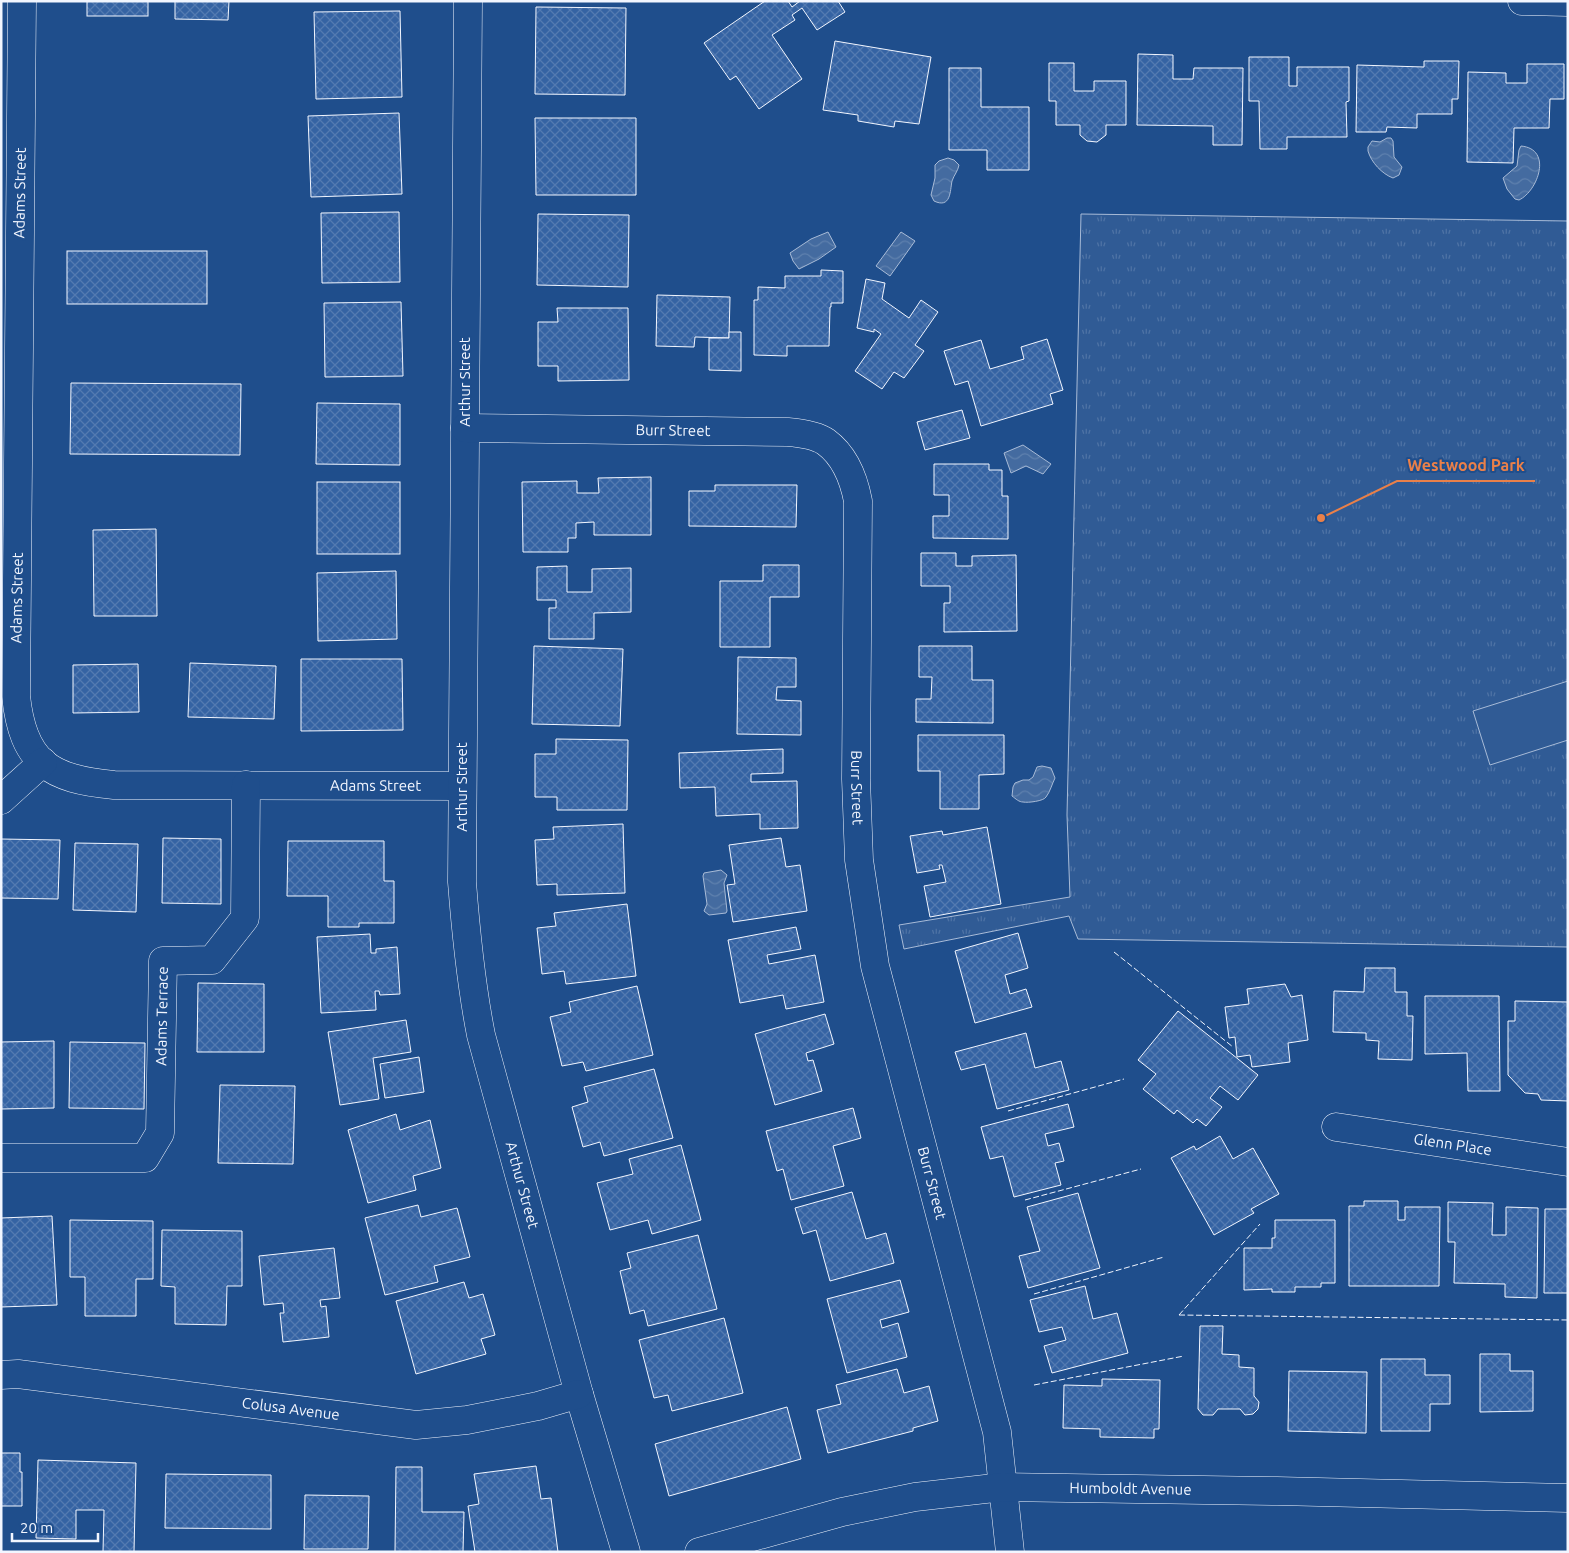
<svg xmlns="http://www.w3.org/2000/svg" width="1569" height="1553" font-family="Ubuntu,sans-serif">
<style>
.park{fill:url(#park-tufts);stroke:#a8bbd7}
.garden{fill:#305b95;stroke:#a8bbd7}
.water{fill:url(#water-waves);stroke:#a8bbd7}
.building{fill:url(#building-cross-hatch);stroke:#f2f6ff}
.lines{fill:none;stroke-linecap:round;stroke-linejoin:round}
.minor-casing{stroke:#f2f6ff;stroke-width:29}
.minor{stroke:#1f4e8c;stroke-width:28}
.fence{stroke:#f2f6ff;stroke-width:1;stroke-dasharray:6 2.5;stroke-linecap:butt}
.labels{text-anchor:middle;stroke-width:4;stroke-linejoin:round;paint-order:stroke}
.street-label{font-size:15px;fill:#f2f6ff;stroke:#1f4e8c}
.leader{fill:none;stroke:#ea8049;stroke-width:2}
.callout-dot{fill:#ea8049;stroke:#1f4e8c;stroke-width:2}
.callout-label{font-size:16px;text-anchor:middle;font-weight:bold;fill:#ea8049;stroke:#1f4e8c;stroke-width:4;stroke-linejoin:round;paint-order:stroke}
</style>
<defs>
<pattern id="park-tufts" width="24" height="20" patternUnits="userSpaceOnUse" patternTransform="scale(1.25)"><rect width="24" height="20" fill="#305b95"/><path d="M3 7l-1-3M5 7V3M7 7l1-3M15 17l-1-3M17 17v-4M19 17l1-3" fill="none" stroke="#4e73a5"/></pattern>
<pattern id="water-waves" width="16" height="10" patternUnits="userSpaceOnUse" patternTransform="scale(1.25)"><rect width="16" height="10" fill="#446ba0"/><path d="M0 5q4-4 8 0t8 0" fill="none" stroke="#5f81ae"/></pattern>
<pattern id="building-cross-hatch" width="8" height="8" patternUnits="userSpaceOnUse" patternTransform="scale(1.25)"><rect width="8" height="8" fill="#3563a3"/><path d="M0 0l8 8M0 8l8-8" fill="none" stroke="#537ab1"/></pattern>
</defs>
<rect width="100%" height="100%" fill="#1f4e8c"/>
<path class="park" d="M1081,214L1568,221V947L1078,939L1069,916L904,949L899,925L1070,897L1067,815Z"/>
<path class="garden" d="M1568,681V740L1490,765L1473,711Z"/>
<g class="water">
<path d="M1387,138H1391L1393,141L1394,157L1402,167L1399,175L1393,178C1382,174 1371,162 1368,151V147L1372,141L1380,142Z"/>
<path d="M1521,146C1553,149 1538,191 1519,200L1515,199L1507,189L1503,178L1517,166L1519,150Z"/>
<path d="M948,158L954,160L959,165C958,171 954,175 952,181C950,191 951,209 934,201L931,195L935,178V165L939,161Z"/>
<path d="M828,232L836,247L819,259L799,269L793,261L790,253L811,239Z"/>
<path d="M901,232L915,241L890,276L876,266Z"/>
<path d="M1023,445L1051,464L1043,474L1026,466L1011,473L1004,453Z"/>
<path d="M1042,766L1051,768L1055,778C1052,784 1050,792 1046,797C1044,801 1028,803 1023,802C1019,802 1016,799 1012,796L1013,787L1015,783L1023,780H1029L1033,777L1037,767Z"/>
<path d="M721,870L727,875L724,883L727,911L726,913L709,915L704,911L707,904L703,876L704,873Z"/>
</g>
<g class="building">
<rect x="87" y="1" width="61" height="15"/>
<path d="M175,1H229L228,20L175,19Z"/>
<path d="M765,1H788L792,7L800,1H838L845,12L817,30L802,8L792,15L795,20L772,35L802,79L759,109L736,76L730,80L704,43Z"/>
<path d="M536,7L626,8L625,95L535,94Z"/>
<path d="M400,11L402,97L316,99L314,12Z"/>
<path d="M835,41L931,57L919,124L895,121L894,127L858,121V115L823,110Z"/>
<path d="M1138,54L1173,55V79H1193L1194,68H1243L1242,145H1213V126L1137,125Z"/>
<path d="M1249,57H1289V86H1297V67H1349V101L1346,102L1347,137H1287V149H1260L1259,101H1249Z"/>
<path d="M1424,61H1459L1458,99H1452V114H1417V128L1387,127L1386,132H1356L1357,65L1424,67Z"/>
<path d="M1049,63H1074V91H1094V81H1126V125H1106V135L1097,142L1087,141L1080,135V125H1056V101H1049Z"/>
<path d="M1527,64H1564V99H1550L1549,128H1514L1513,163L1467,162L1468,72L1506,73V83H1527Z"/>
<path d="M949,68H981V107H1029V170H987V150H949Z"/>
<path d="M399,113L402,194L311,197L308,116Z"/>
<path d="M535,118H636V195H536Z"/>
<path d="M399,212L400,282L322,283L321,213Z"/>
<path d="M538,214L629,215L628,287L537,285Z"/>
<rect x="67" y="251" width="140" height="53"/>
<path d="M821,270L843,271V303H831V307H830L829,346H787V356L754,355V300H758V287L785,288V276H821Z"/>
<path d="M866,279L885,283L882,299L909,318L921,300L938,312L915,345L924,351L904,378L894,372L882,389L855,371L881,334L874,329V332L857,328Z"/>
<path d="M657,295L730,297L729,338L695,337L694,347L656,346Z"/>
<path d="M401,302L403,376L325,377L324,303Z"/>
<path d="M557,308H628L629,380L558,381V366H538V322H558Z"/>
<path d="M729,332H741V371L709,370V338H729Z"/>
<path d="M1047,339L1063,390L1050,394L1053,404L981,426L968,381L955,385L944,351L981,340L990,369L1024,359L1021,347Z"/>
<path d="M71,383L241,384L240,455L70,454Z"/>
<path d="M317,403L400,404V465L316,464Z"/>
<path d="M962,410L970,438L925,450L917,422Z"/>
<path d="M934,464H989V470H1002V496H1008V539L933,538V516H949V495H934Z"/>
<path d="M651,477V535H594V522L576,523V538H568V552H523L522,482L577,481V493H599L598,478Z"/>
<rect x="317" y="482" width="83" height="72"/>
<path d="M715,485H797L796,527L689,526V491H715Z"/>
<path d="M156,529L157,616H94L93,530Z"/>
<path d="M921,553H956V566H972V556L1016,555L1017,631L944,632V603H950V586H921Z"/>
<path d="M763,565H799V597H770V647H720V581H763Z"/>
<path d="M567,566V592H592V569L631,568V612L594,613V639H549V608H556V600H537V567Z"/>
<path d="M396,571L397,639L318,641L317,573Z"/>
<path d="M534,646L623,649L620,726L532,724Z"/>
<path d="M919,646H972V680H993V723L916,722V699H931L932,677H919Z"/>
<path d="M738,657L796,658V687H777L776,700L801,701V735L737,734Z"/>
<path d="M301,659H402L403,730L301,731Z"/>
<path d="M190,663L276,666L274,719L188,717Z"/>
<path d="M138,664L139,712L73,713V665Z"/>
<path d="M918,735H1004V774L979,775V809H940V771H918Z"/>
<path d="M556,739L628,740L627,810H557V797H535V754H556Z"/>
<path d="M783,749V773L751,774V782L797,781L798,828L760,829V814L716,816L715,787L680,788L679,753Z"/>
<path d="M623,824L625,893L557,895V884L537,885L535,840L554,839L553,827Z"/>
<path d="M987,827L1001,904L930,917L924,886L946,882L942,865H939L940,869L917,873L910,836L942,831L943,835Z"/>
<path d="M163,838L221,839V904L162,903Z"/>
<path d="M781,838L786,867L800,865L807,911L733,922L727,885L735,884L729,845Z"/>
<path d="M1,839L60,840L58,899L1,898Z"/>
<path d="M288,841H384V881H394V923H359V927H328V896H287Z"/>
<path d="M75,843L138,844L136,912L73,910Z"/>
<path d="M627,904L636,976L566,984L564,971L542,974L537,928L556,926L554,913Z"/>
<path d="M796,927L801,949L767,955L769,964L815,955L824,1002L786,1009L783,995L740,1003L728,940Z"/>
<path d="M1018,933L1028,968L1005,975L1010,994L1026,989L1032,1007L975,1023L955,951Z"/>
<path d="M370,934L371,953H376V949L397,947L400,994L380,995L379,991H375L376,1010L321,1013L317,937Z"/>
<path d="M1365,968H1395V992H1407V1016H1413L1412,1060L1378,1059L1379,1041L1366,1040V1033L1333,1032L1334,991L1364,992Z"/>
<path d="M198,983L264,984V1052H197Z"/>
<path d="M1285,984L1291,997L1302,995L1308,1040L1288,1043L1290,1062L1252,1067L1250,1055L1237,1057L1235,1037L1229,1038L1225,1007L1249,1004L1247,989Z"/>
<path d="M637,986L653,1055L586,1071L583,1062L562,1066L550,1017L571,1012L569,1002Z"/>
<path d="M1425,996H1499L1500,1091H1468L1467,1053L1425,1054Z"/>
<path d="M1515,1001L1568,1002V1101L1541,1100L1538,1094L1525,1093L1508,1075V1021H1515Z"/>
<path d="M1178,1011L1258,1075L1238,1100L1220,1086L1210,1098L1222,1107L1206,1126L1197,1119L1193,1123L1177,1110L1174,1114L1143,1089L1156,1074L1138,1060Z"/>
<path d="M825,1014L834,1044L806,1053L808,1061L813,1060L822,1091L775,1105L755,1034Z"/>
<path d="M406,1020L411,1052L373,1058L379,1099L340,1105L328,1032Z"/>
<path d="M1026,1033L1035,1068L1061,1061L1069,1090L997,1109L985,1064L961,1070L955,1052Z"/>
<path d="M54,1041V1108L1,1109V1042Z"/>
<path d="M70,1042L145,1043L144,1109L69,1108Z"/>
<path d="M419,1057L424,1092L385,1098L380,1064Z"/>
<path d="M654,1069L673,1138L604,1156L600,1142L583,1147L572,1107L588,1102L584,1087Z"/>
<path d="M220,1085L295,1086L293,1164L218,1163Z"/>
<path d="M1068,1104L1074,1127L1045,1134L1048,1146L1059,1143L1064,1161L1055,1163L1061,1185L1014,1197L1003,1156L990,1159L981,1127Z"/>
<path d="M853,1108L861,1138L833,1146L844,1186L791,1200L783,1169L777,1171L766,1131Z"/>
<path d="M396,1114L400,1130L430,1120L441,1168L413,1176L416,1190L368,1203L348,1130Z"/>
<path d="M1220,1136L1233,1159L1253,1148L1279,1194L1251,1209L1254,1213L1214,1235L1171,1158L1194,1146L1196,1150Z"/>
<path d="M681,1145L701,1220L652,1234L648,1220L610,1230L597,1183L633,1174L629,1159Z"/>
<path d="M852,1192L866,1239L886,1233L894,1263L830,1281L816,1230L803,1234L795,1208Z"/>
<path d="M1078,1193L1100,1268L1028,1288L1019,1256L1040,1251L1027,1207Z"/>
<path d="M1364,1201H1398V1220H1405V1207H1440L1439,1286H1349V1206H1364Z"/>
<path d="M1448,1202L1493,1203L1492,1235H1506V1207L1538,1208L1537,1298L1505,1297V1284L1454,1283L1455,1242H1448Z"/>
<path d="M418,1205L421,1217L457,1208L470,1257L434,1266L438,1282L385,1295L365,1218Z"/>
<path d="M1545,1209H1568V1293H1544Z"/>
<path d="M52,1216L57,1305L1,1307V1218Z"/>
<path d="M70,1220L153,1221V1279H136V1316H85V1277H70Z"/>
<path d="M1275,1220H1335V1283H1321V1287H1295V1292H1272V1289L1244,1290V1248H1272V1238H1275Z"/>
<path d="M162,1230L242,1231V1286H227L226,1325L175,1324V1287L161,1286Z"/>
<path d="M698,1235L717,1309L648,1326L644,1310L630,1314L620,1271L631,1268L627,1253Z"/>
<path d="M334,1248L340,1298L320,1300L321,1307L326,1306L329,1337L283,1342L280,1313H284L283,1303L264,1305L259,1256Z"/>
<path d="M900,1280L909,1312L880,1320L882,1328L898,1323L907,1357L847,1373L827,1299Z"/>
<path d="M464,1282L469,1298L483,1294L495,1335L481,1339L486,1354L416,1374L396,1301Z"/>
<path d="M1085,1286L1093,1319L1117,1313L1128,1353L1052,1373L1044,1346L1066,1340L1062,1327L1039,1332L1030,1300Z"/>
<path d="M724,1318L743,1393L672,1411L668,1395L654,1398L639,1340Z"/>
<path d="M1200,1326H1223L1222,1354L1239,1355V1367L1254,1368V1396L1259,1402L1258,1409L1253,1414L1245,1415L1240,1409H1218L1213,1415H1203L1198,1409Z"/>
<path d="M1480,1354H1510V1371H1533V1411L1480,1412Z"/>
<path d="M1381,1359H1425V1375H1450V1404H1430V1431H1381Z"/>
<path d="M897,1369L904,1393L929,1386L938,1421L913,1428V1431L828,1453L817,1410L841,1404L836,1385Z"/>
<path d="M1289,1371L1367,1372L1366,1433L1288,1431Z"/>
<path d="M1102,1379L1160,1380L1159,1429H1154V1438L1100,1437V1429L1063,1428L1064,1385L1102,1386Z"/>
<path d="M787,1407L801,1459L669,1496L655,1444Z"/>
<path d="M1,1453H20V1472H22V1506H1Z"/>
<path d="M38,1460L136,1463L134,1552H103L104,1510H76V1539L36,1538Z"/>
<path d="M536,1466L541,1499L551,1498L558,1552H475L468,1506L479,1504L474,1474Z"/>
<path d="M396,1467H422V1512H464L463,1552H395Z"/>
<path d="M166,1474L271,1475V1529L165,1528Z"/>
<path d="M305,1495L369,1496L368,1549H304Z"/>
</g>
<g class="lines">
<g class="minor-casing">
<g id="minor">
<path id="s1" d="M22,1L16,696C23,763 50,779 114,785L462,786"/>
<path id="s2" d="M468,1L462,882C466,934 471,984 481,1035L579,1394L626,1552"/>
<path d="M1522,1L1568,2"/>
<path id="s3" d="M465,428L788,432C800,433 816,435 826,442C845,456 854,480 858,501L856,779L859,860L875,966L997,1432L1010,1552"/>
<path d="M1,800L43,762"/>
<path id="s4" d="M1336,1127L1568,1162"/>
<path id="s5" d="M1,1158H145L160,1133L163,961L212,960L245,918L246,785"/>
<path id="s6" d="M1,1375L18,1374L416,1425L467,1420L538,1406L579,1394"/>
<path id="s7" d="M699,1552L842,1512L915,1497L1003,1487L1277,1491L1568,1498"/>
</g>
</g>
<use href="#minor" class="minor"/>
<g class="fence">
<path d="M1114,952L1233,1047"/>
<path d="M1008,1111L1124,1079"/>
<path d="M1025,1200L1141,1169"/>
<path d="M1034,1294L1164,1257"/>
<path d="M1179,1315L1568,1320"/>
<path d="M1179,1315L1260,1224"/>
<path d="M1034,1385L1184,1356"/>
</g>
</g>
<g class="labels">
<g class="street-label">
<text transform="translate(20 193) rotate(-89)" y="5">Adams Street</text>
<text transform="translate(465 382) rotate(-90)" y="5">Arthur Street</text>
<text dy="5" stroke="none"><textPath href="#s3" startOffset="208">Burr Street</textPath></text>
<text transform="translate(17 598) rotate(-89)" y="5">Adams Street</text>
<text dy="5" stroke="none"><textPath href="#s1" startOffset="1106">Adams Street</textPath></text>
<text transform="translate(462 787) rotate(-90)" y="5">Arthur Street</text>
<text dy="5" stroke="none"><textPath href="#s3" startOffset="718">Burr Street</textPath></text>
<text dy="5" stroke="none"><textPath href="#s5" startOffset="290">Adams Terrace</textPath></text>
<text dy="5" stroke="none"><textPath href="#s4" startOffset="118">Glenn Place</textPath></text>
<text dy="5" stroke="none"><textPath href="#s3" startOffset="1122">Burr Street</textPath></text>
<text dy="5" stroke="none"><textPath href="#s2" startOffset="1191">Arthur Street</textPath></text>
<text dy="5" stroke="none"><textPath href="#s6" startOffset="292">Colusa Avenue</textPath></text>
<text dy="5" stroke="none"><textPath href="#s7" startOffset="439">Humboldt Avenue</textPath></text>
</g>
</g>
<path class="leader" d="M1321 518L1397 481H1535"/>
<circle class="callout-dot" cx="1321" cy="518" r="5"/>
<g class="callout-label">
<text x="1466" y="471">Westwood Park</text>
</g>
<rect width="1569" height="1553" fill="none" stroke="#f2f6ff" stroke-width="5"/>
<path d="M12 1533v8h86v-8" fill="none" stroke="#f2f6ff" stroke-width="2.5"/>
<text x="20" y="1533" font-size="15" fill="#f2f6ff" stroke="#1f4e8c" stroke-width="4" paint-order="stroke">20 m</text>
</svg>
